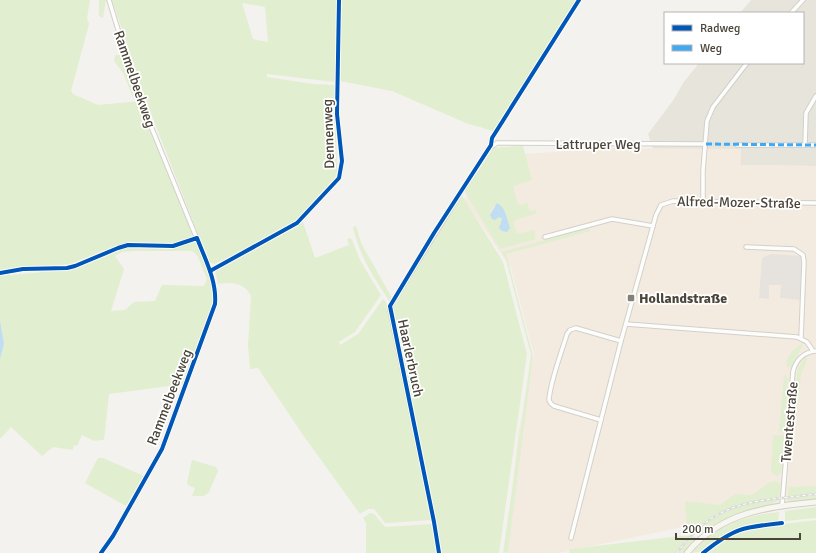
<svg xmlns="http://www.w3.org/2000/svg" width="816" height="553" font-family="Signika,sans-serif">
<style>
.residential{fill:#e7e4dc}
.commercial{fill:#f3ebdf}
.green{fill:#e1eecf;fill-rule:evenodd}
.parking{fill:#e6e3df}
.water{fill:#c0ddf1}
.lines{fill:none;stroke-linecap:round;stroke-linejoin:round}
.street-casing{stroke:#d2d0cb;stroke-width:5.5}
.secondary-casing{stroke:#d3cfc5;stroke-width:7}
.street{stroke:#fdfdfc;stroke-width:3.5}
.secondary{stroke:#f7f6f1;stroke-width:5}
.rail-casing{stroke:#dbdbda;stroke-width:2.5}
.rail{stroke:#fff;stroke-width:1;stroke-dasharray:3;stroke-linecap:butt}
.quiet{stroke:#3fa9f5;stroke-width:3;stroke-dasharray:6 3;stroke-linecap:butt}
.cycleway-casing{stroke:#fff;stroke-width:6}
.cycleway{stroke:#0057b8;stroke-width:4}
.poi-dot{fill:#868178;stroke:#fff;stroke-width:1.5}
.labels{text-anchor:middle;stroke-width:3.5;stroke-linejoin:round;paint-order:stroke}
.street-label{font-size:14px;fill:#4b4439;stroke:#fff}
.poi-label{font-size:14px;font-weight:bold;fill:#4b4439;stroke:#fff;text-anchor:start}
</style>
<rect width="100%" height="100%" fill="#f4f2ee"/>
<path class="residential" d="M751,0H816V166L741,165V150L653,149L648,134L674,99L683,83L699,63H803V13H740Z"/>
<path class="commercial" d="M613,148L741,149V165L816,166V499L559,553H506L518,434L534,355L511,268L464,200L492,156Z"/>
<g class="green">
<path d="M0,0H90L87,18L89,24L71,91L73,94L98,105L140,101L192,234L191,237L173,244H128L116,246L70,264L0,270Z"/>
<path d="M99,0H106L103,18L99,16Z"/>
<path d="M112,0H336L335,82L267,74V77L313,84L335,85L337,172L335,178L313,206L294,224L215,264L209,262L148,106ZM242,3L265,7L268,42L253,39Z"/>
<path d="M341,0H580L531,75L494,139L488,140L493,131L466,123L392,91L340,81Z"/>
<path d="M115,55H123L139,96L133,97L123,73L114,61Z"/>
<path d="M523,146L532,180L513,186L518,205L527,203L530,211L536,210L537,213L513,221L517,234L534,230L536,239L500,249L463,189L488,148ZM494,206L505,211L509,228L501,223L502,219L490,211Z"/>
<path d="M460,192L503,262L527,354L499,553H442L392,307Z"/>
<path d="M303,222L315,258L349,245L347,239L351,238L361,262L381,295L355,332L339,342L340,345L358,334L383,299L386,302L431,520L388,523H385L374,509H368L360,514L303,435L258,368L250,369L248,345L251,296C245,282 230,282 218,284L215,271Z"/>
<path d="M356,226L361,243L392,298L390,302C374,278 359,255 353,227Z"/>
<path d="M589,228L590,231L506,254L533,356L508,552L503,553L531,355L506,260L502,252Z"/>
<path d="M193,241L196,244C205,264 214,282 213,304L184,384L109,394L104,440L94,441L82,435L77,446L74,445L73,450L53,447L42,456L11,427L0,439V359L4,344L0,320V276L67,270L112,250L133,247L178,246ZM133,251H193L198,257L207,279L204,286L162,285L155,301L134,302L125,310L111,311L124,269L115,256L122,252Z"/>
<path d="M803,343L802,347L791,367H787C784,357 795,348 803,343Z"/>
<path d="M805,357L807,358V360L801,374L797,415L792,414L798,368Z"/>
<path d="M785,375L788,378L785,432L779,431L784,376Z"/>
<path d="M773,435L785,436L781,473L776,476L771,472Z"/>
<path d="M98,458H103L144,476L126,506L85,483Z"/>
<path d="M192,460L216,467L218,471L209,492L204,496H192L195,488L189,486L187,483Z"/>
<path d="M776,481L780,485L779,499L771,506L738,513L716,523L705,531L687,532L685,501L720,505L735,494L752,495L770,482Z"/>
<path d="M816,486V500L794,503L787,500L789,487Z"/>
<path d="M816,507V518L785,521V511Z"/>
<path d="M779,512L778,522C761,524 744,524 729,532C716,538 706,553 692,553C715,526 745,515 779,512Z"/>
<path d="M370,513L374,514L385,527L431,524L437,553H366V523L363,518Z"/>
<path d="M816,520V553H705L726,538L743,529Z"/>
<path d="M681,536H693L697,538L683,553H569L570,549Z"/>
</g>
<path class="parking" d="M771,254L801,256V300L780,298L781,285H769V299L759,298L762,258Z"/>
<g class="water">
<path d="M497,203C506,207 507,220 510,228L507,232L502,231L499,228L502,219L499,217L495,220L492,219L490,215Z"/>
<path d="M0,320L4,344L0,359Z"/>
</g>
<g class="lines">
<g class="street-casing">
<g id="street">
<path d="M791,13L803,0"/>
<path d="M737,145H816"/>
<path d="M805,145L806,113L816,96"/>
<path d="M703,201V171L707,121L713,107L747,63"/>
<path d="M545,237L612,219L653,226"/>
<path d="M746,247L794,249L803,255L804,262L801,338"/>
<path d="M210,271L297,223L339,178L342,161L337,114L339,0"/>
<path d="M0,273L23,269L67,268L75,266L118,248L128,245L173,246L197,238"/>
<path d="M626,324L797,337L807,342L813,351"/>
<path d="M601,420L554,406C551,404 549,402 549,399C551,379 561,354 567,334L570,330L576,328L621,341"/>
<path d="M782,506L793,371C796,360 804,352 816,351"/>
<path d="M571,538L621,341L656,215L661,205L673,201L816,203"/>
<path d="M101,553L113,536L162,449L215,304V291L210,271L137,92L109,0"/>
<path d="M439,553L434,522L390,310L392,303L488,149L497,143L706,144"/>
</g>
</g>
<g class="secondary-casing">
<path id="secondary" d="M687,553C721,512 767,507 816,502"/>
</g>
<use href="#street" class="street"/>
<use href="#secondary" class="secondary"/>
<g class="rail-casing">
<path id="rail" d="M677,553C716,498 756,502 816,494"/>
</g>
<use href="#rail" class="rail"/>
<path class="quiet" d="M706,144L816,145"/>
<g class="cycleway-casing">
<g id="cycleway">
<path d="M210,271L297,223L339,178L342,161L337,114L339,0"/>
<path d="M0,273L23,269L67,268L75,266L118,248L128,245L173,246L197,238C205,259 217,281 215,304L162,449L113,536L101,553"/>
<path d="M439,553L434,522L390,306L434,233L491,145L492,138L579,0"/>
<path d="M703,553C734,528 743,527 782,523"/>
</g>
</g>
<use href="#cycleway" class="cycleway"/>
</g>
<rect class="poi-dot" x="627" y="294" width="8" height="8" rx="2"/>
<g class="labels">
<g class="street-label">
<text transform="translate(135 79) rotate(71)" y="5">Rammelbeekweg</text>
<text transform="translate(328 134) rotate(-92)" y="5">Dennenweg</text>
<text x="598" y="149">Lattruper Weg</text>
<text transform="translate(739 202) rotate(1)" y="5">Alfred-Mozer-Straße</text>
<text transform="translate(411 358) rotate(78)" y="5">Haarlerbruch</text>
<text transform="translate(169 397) rotate(-69)" y="5">Rammelbeekweg</text>
<text transform="translate(789 422) rotate(-85)" y="5">Twentestraße</text>
</g>
<g class="poi-label">
<text x="639" y="303">Hollandstraße</text>
</g>
</g>
<rect x="664" y="12" width="140" height="52" fill="#ffffff" stroke="#b7b4b0"/>
<rect x="672" y="25" width="20" height="6" fill="#0057b8" stroke="#b7b4b0"/>
<text x="700" y="32" font-size="12" fill="#4b4439">Radweg</text>
<rect x="672" y="45" width="20" height="6" fill="#3fa9f5" stroke="#b7b4b0"/>
<text x="700" y="52" font-size="12" fill="#4b4439">Weg</text>
<path d="M676 533v6h124v-6" fill="none" stroke="#4b4439" stroke-width="2"/>
<text x="682" y="533" font-size="12" fill="#4b4439" stroke="#ffffff" stroke-width="3" paint-order="stroke">200 m</text>
</svg>
